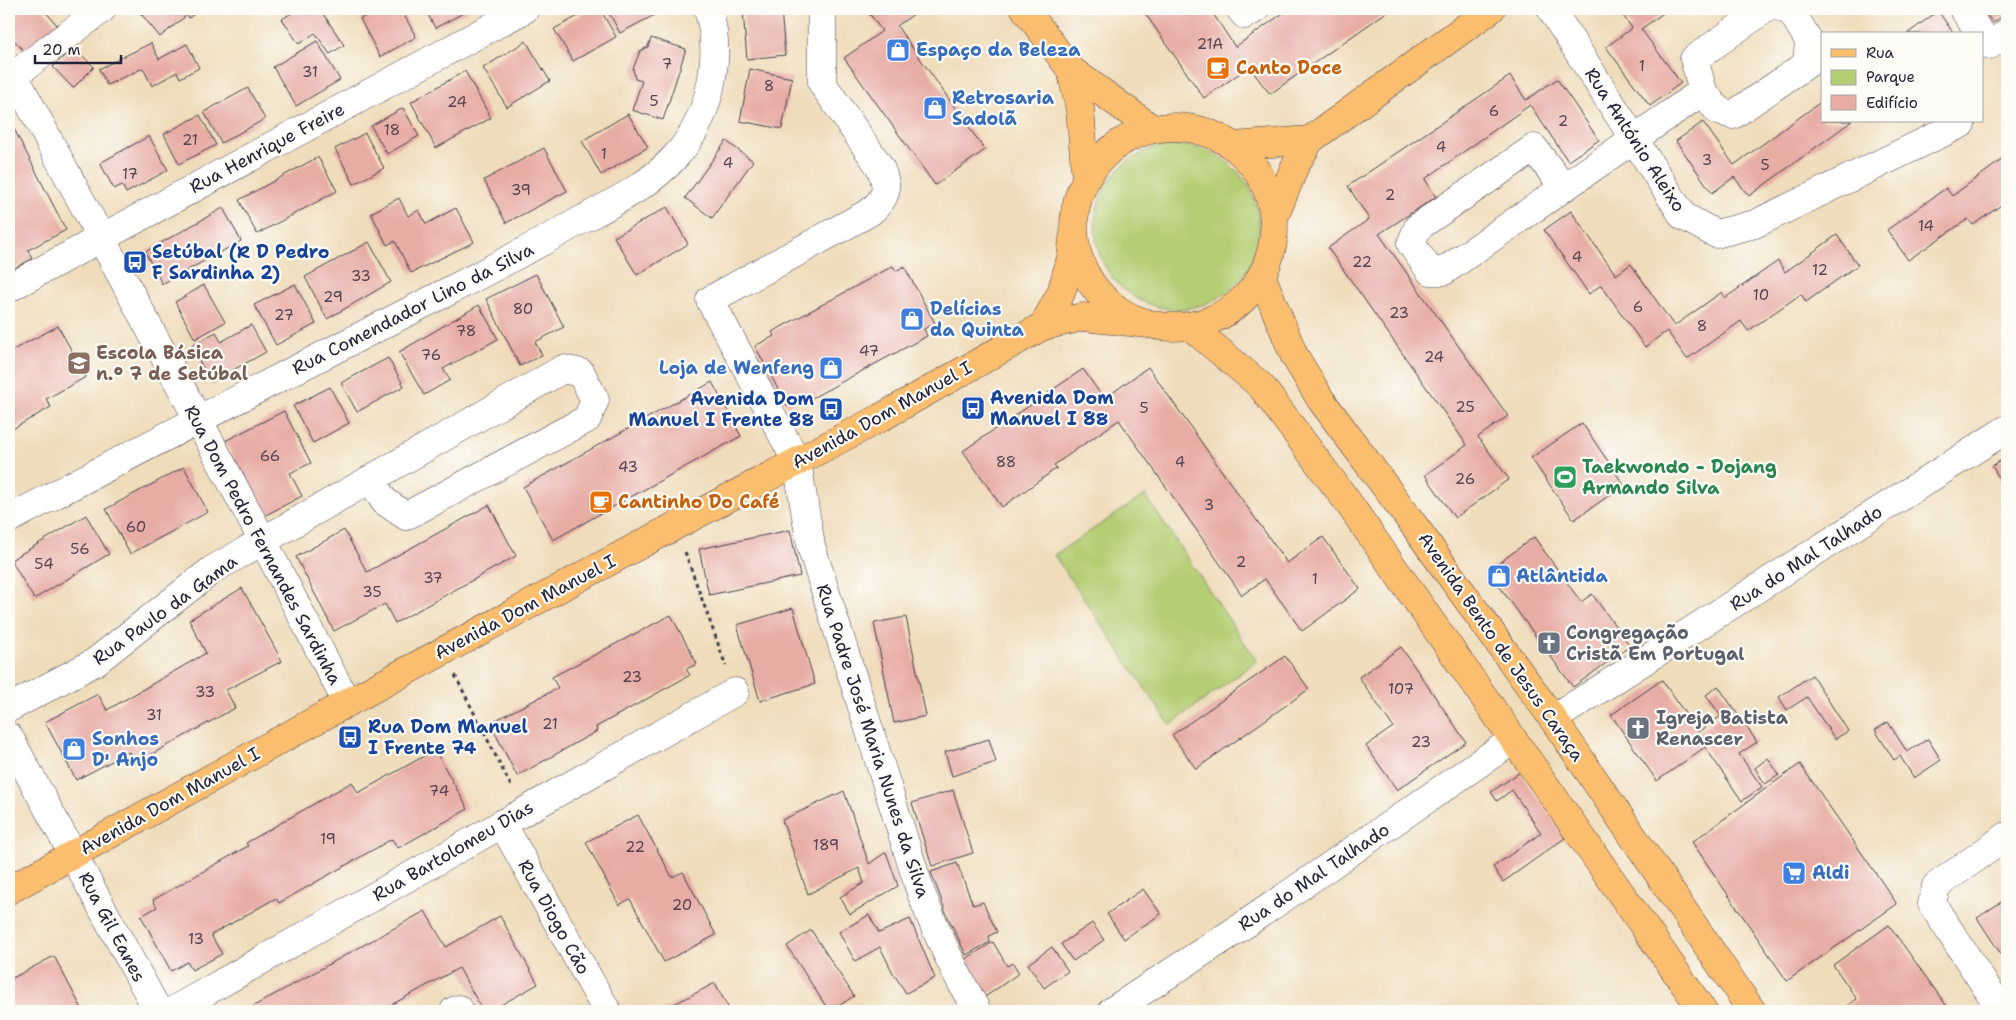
<svg xmlns="http://www.w3.org/2000/svg" width="2016" height="1020" font-family="'Shantell Sans',sans-serif">
<style>
.green{fill:#b4ce73;stroke:#6b7857}
.building{fill:#e7aca4}
.lines{fill:none;stroke-linecap:round;stroke-linejoin:round}
.minor-casing{stroke:#413e4e;stroke-width:29}
.major-casing{stroke:#413e4e;stroke-width:29}
.path{stroke:#413e4e;stroke-width:3;stroke-dasharray:4 4;stroke-linecap:butt}
.minor{stroke:#fff;stroke-width:28}
.major{stroke:#fbbd6e;stroke-width:28}
.labels{text-anchor:middle;stroke-width:4.5;stroke-linejoin:round;paint-order:stroke}
.number-label{font-size:15px;fill:#534455}
.shop-label{font-size:18px;font-weight:bold;fill:#366cbe;stroke:#fdfcf7;text-anchor:start}
.food-label{font-size:18px;font-weight:bold;fill:#c56008;stroke:#fdfcf7;text-anchor:start}
.street-label{font-size:18px;fill:#22223b;stroke:#fdfcf7}
.transit-label{font-size:18px;font-weight:bold;fill:#164399;stroke:#fdfcf7;text-anchor:start}
.education-label{font-size:18px;font-weight:bold;fill:#785e54;stroke:#fdfcf7;text-anchor:start}
.leisure-label{font-size:18px;font-weight:bold;fill:#27864d;stroke:#fdfcf7;text-anchor:start}
.worship-label{font-size:18px;font-weight:bold;fill:#5b616d;stroke:#fdfcf7;text-anchor:start}
</style>
<rect width="100%" height="100%" fill="#fdfcf7"/>
<filter id="ink" filterUnits="userSpaceOnUse"><feTurbulence type="fractalNoise" baseFrequency=".02" numOctaves="2"/><feDisplacementMap in="SourceGraphic" scale="10" xChannelSelector="R" yChannelSelector="G"/><feConvolveMatrix kernelMatrix="1 2 1 2 8 2 1 2 1" color-interpolation-filters="sRGB"/></filter>
<filter id="wash" filterUnits="userSpaceOnUse"><feTurbulence type="fractalNoise" baseFrequency=".0096" numOctaves="4" result="noise"/><feDisplacementMap in="SourceGraphic" scale="20" xChannelSelector="R" yChannelSelector="G"/><feGaussianBlur stdDeviation="1.12" result="paint"/><feColorMatrix in="noise" values="0 0 0 0 0 0 0 0 0 0 0 0 0 0 0 0 0 1.4 0 .05"/><feComposite in="paint" operator="in"/></filter>
<g filter="url(#wash)">
<rect width="100%" height="100%" fill="#efdcba"/>
<g class="green">
<circle cx="1177" cy="227" r="82"/>
<path d="M1145,495L1257,661L1170,725L1054,555Z"/>
</g>
<g id="blocks">
<g class="building">
<path d="M9,9H43L57,25L24,51L9,35Z"/>
<path d="M140,9H200L189,18L187,15L160,37L138,10Z"/>
<path d="M298,9H320L344,45L330,54L315,33L299,44L282,19Z"/>
<path d="M379,9H401L416,37L380,57L360,19Z"/>
<path d="M425,9H471L435,28Z"/>
<path d="M591,9H600L616,37L573,61L554,29Z"/>
<path d="M607,9H666L620,33Z"/>
<path d="M781,9L785,55L747,59L743,12Z"/>
<path d="M866,9H921L897,26L985,150L935,185L844,58L882,31Z"/>
<path d="M1142,9H1210L1235,47L1289,9H1391L1270,94L1249,67L1204,98Z"/>
<path d="M1618,9H1669L1641,29L1681,83L1650,106L1606,47L1632,28Z"/>
<path d="M1982,9H2007V13L1993,23Z"/>
<path d="M1938,11L1954,34H1907Z"/>
<path d="M651,38L686,49L663,120L632,110L642,81L635,79L633,69L640,51L648,47Z"/>
<path d="M317,41L340,80L296,106L273,67Z"/>
<path d="M526,41L550,81L507,107L483,68Z"/>
<path d="M151,43L159,59L187,44L199,68L180,78L177,72L152,86L143,68L107,85L99,69Z"/>
<path d="M73,47L94,67L73,88L53,67Z"/>
<path d="M750,69L792,78L782,129L740,121Z"/>
<path d="M465,71L491,118L436,148L411,102Z"/>
<path d="M1510,76L1526,100L1557,79L1599,140L1568,161L1530,105L1425,179L1436,197L1379,234L1508,416L1478,437L1509,479L1455,518L1425,475L1467,445L1328,248L1369,219L1348,186Z"/>
<path d="M248,88L265,119L221,143L204,112Z"/>
<path d="M1822,101V121H1852L1749,196L1734,177L1712,193L1676,141L1703,122L1734,165Z"/>
<path d="M403,108L419,136L387,154L371,126Z"/>
<path d="M628,114L648,147L601,175L582,141Z"/>
<path d="M200,115L216,145L179,164L164,134Z"/>
<path d="M9,119L66,230L28,250L32,259L9,271V227L14,225L9,213Z"/>
<path d="M365,133L384,168L354,184L335,149Z"/>
<path d="M149,136L168,170L126,193L122,185L114,189L100,163Z"/>
<path d="M726,141L753,161L712,218L685,198Z"/>
<path d="M544,148L567,191L506,223L484,180Z"/>
<path d="M2007,156V201L1973,225L1968,219L1908,260L1887,230L1946,188L1952,196Z"/>
<path d="M318,157L337,191L257,234L239,200Z"/>
<path d="M399,198L408,216L419,210L426,224L456,208L474,242L411,273L395,241L387,245L371,213Z"/>
<path d="M667,207L688,244L637,275L614,237Z"/>
<path d="M223,208L241,241L162,284L145,252Z"/>
<path d="M1571,211L1616,275L1631,264L1674,326L1722,292L1725,298L1778,261L1785,272L1837,235L1858,265L1806,302L1801,294L1748,331L1741,321L1687,359L1667,331L1645,347L1601,285L1589,294L1544,230Z"/>
<path d="M369,242L391,282L327,319L305,277Z"/>
<path d="M893,266L896,271L904,266L935,323L924,329L927,336L812,398L809,394L787,406L755,346L774,336L772,332Z"/>
<path d="M536,274L564,327L535,342L542,355L520,366L486,299Z"/>
<path d="M295,284L316,324L276,345L254,305Z"/>
<path d="M204,285L225,322L195,339L175,302Z"/>
<path d="M479,305L498,339L443,369L450,380L424,395L399,352Z"/>
<path d="M251,325L266,352L211,382L191,346L216,332L221,342Z"/>
<path d="M58,326L86,377L46,399L51,407L9,431V352Z"/>
<path d="M388,358L404,386L357,412L341,383Z"/>
<path d="M1148,367L1287,563L1323,537L1360,589L1302,631L1265,579L1242,595L1119,420L1054,465L1057,468L1002,507L963,451L1083,369L1104,399Z"/>
<path d="M712,382L741,436L553,540L523,487Z"/>
<path d="M330,387L349,423L313,443L293,406Z"/>
<path d="M284,411L311,463L290,473L302,496L264,516L225,441Z"/>
<path d="M1582,423L1624,485L1574,520L1531,458Z"/>
<path d="M2007,457V491L1992,466Z"/>
<path d="M184,467L208,512L130,554L106,509Z"/>
<path d="M489,505L516,556L395,623L385,604L334,631L296,557L344,530L367,572Z"/>
<path d="M86,515L109,554L34,599L11,560Z"/>
<path d="M790,530L800,576L709,595L699,549Z"/>
<path d="M1534,537L1581,602L1592,594L1630,646L1573,687L1488,571Z"/>
<path d="M242,588L282,661L226,690L235,708L134,764L129,752L76,780L45,722L98,694L107,710L206,653L189,620Z"/>
<path d="M793,608L815,684L760,701L737,625Z"/>
<path d="M671,615L697,664L686,669L690,675L596,727L597,731L517,776L490,723L558,688L552,677Z"/>
<path d="M906,617L926,716L894,723L874,623Z"/>
<path d="M1401,647L1466,742L1397,790L1366,746L1393,727L1359,677Z"/>
<path d="M1285,656L1309,689L1196,769L1172,735Z"/>
<path d="M1812,675L1848,731L1835,739L1807,697L1787,710L1779,697Z"/>
<path d="M1662,680L1698,732L1721,716L1706,695L1718,686L1757,742L1739,754L1762,787L1742,801L1705,747L1657,781L1611,715Z"/>
<path d="M1888,722L1907,752L1928,739L1941,760L1914,778L1900,756L1894,760L1875,730Z"/>
<path d="M989,739L996,762L952,776L945,752Z"/>
<path d="M435,750L468,809L398,848L392,839L279,903L276,898L211,935L222,954L192,970L187,962L171,971L141,916L157,907L153,900L248,846L246,843L352,782L358,793Z"/>
<path d="M1768,758L1779,775L1765,784L1755,768Z"/>
<path d="M1800,764L1897,904L1787,981L1692,842Z"/>
<path d="M1520,772L1565,838L1503,882L1493,867L1541,833L1512,790L1497,801L1491,792Z"/>
<path d="M953,790L973,853L932,866L912,803Z"/>
<path d="M844,791L869,864L886,852L898,886L850,914L840,897L864,883L859,868L808,894L782,820Z"/>
<path d="M638,815L672,877L683,872L716,935L664,962L630,899L619,905L586,842Z"/>
<path d="M957,863L973,905L983,902L997,932L989,936L990,942L966,955L947,915L931,872Z"/>
<path d="M1143,889L1161,914L1124,939L1107,914Z"/>
<path d="M2007,898V963L1977,918Z"/>
<path d="M425,911L446,947L500,916L538,984L490,1011H483L459,968L380,1011H254L252,1007Z"/>
<path d="M869,915L879,933L910,919L935,978L906,993L893,973L880,947L855,961L839,932Z"/>
<path d="M1092,923L1104,940L1073,961L1061,944Z"/>
<path d="M1889,925L1948,1008L1943,1011H1839L1857,999L1833,965Z"/>
<path d="M811,930L854,996L831,1011H829L787,946Z"/>
<path d="M993,942L1007,966L1013,963L1019,973L985,997L964,960Z"/>
<path d="M1052,947L1068,971L1044,988L1028,964Z"/>
<path d="M54,956L83,1011H9V980Z"/>
<path d="M715,983L730,1011H661Z"/>
</g>
</g>
</g>
<g filter="url(#ink)">
<use href="#blocks" fill-opacity="0" stroke="#413e4e" stroke-width="1"/>
<g class="lines">
<g class="minor-casing">
<g id="minor">
<path d="M822,9V83L880,167C889,188 888,197 870,212L710,300L797,462L811,546L921,893C937,935 955,973 977,1011"/>
<path d="M1240,9L1245,15L1255,9"/>
<path d="M1551,9L1683,216L1716,234L1755,224L1961,124"/>
<path d="M1765,9L1694,59L1703,91L1718,111L1733,115L1807,64L1809,41L1791,11L1784,9"/>
<path d="M1963,9L1981,34"/>
<path d="M1982,35L1990,45L2007,33"/>
<path d="M9,70L14,75L263,541L347,703"/>
<path d="M9,79L102,9"/>
<path d="M1563,187L1534,148L1418,227L1411,244L1430,271H1444L1703,91"/>
<path d="M9,288L525,9"/>
<path d="M9,519C154,442 300,367 447,292C493,268 539,244 585,218C617,201 652,183 676,156C710,119 723,56 708,9"/>
<path d="M9,708L95,662L212,570L563,369L581,373L595,400L587,419L406,516L384,501L371,479"/>
<path d="M1553,719L2007,429"/>
<path d="M9,737L158,1011"/>
<path d="M502,823L607,1011"/>
<path d="M172,1011L735,692"/>
<path d="M454,1011L459,1009L460,1011"/>
<path d="M1112,1011L1244,925L1513,740"/>
<path d="M2002,1011L1932,904L1936,886L2007,836"/>
</g>
</g>
<g class="major-casing">
<g id="major">
<path d="M1025,9L1071,70L1153,129"/>
<path d="M1071,70L1080,109L1086,179"/>
<circle cx="1174" cy="227" r="100"/>
<path d="M1233,146L1310,140"/>
<path d="M1274,218L1295,166L1310,140L1491,9"/>
<path d="M1262,277L1294,355L1321,400L1416,528L1553,719L1752,1011"/>
<path d="M1043,326L1061,293L1071,258L1073,239"/>
<path d="M1191,327L1261,386L1347,501L1703,1011"/>
<path d="M9,890L347,703L675,526L880,418L1043,326L1083,317L1149,324"/>
</g>
</g>
<g class="path">
<path d="M685,552L726,666"/>
<path d="M455,675L511,786"/>
</g>
<use href="#minor" class="minor"/>
<use href="#major" class="major"/>
</g>
</g>
<defs>
<g id="shop-square" transform="scale(1.25)"><rect x="-9" y="-9" width="18" height="18" rx="4" fill="#3f7fe0" stroke="#fdfcf7"/><path d="M-5-2.5h2.3a2.7 3.5 0 0 1 5.4 0H5L5.5 6h-11ZM-1.5-2.5h3a1.5 2.3 0 0 0-3 0Z" fill="#fff"/></g>
<g id="cafe-square" transform="scale(1.25)"><rect x="-9" y="-9" width="18" height="18" rx="4" fill="#e8710a" stroke="#fdfcf7"/><path d="M-5.5-4.5H6V0H3Q3 3.5 0 3.5H-2.5Q-5.5 3.5-5.5 0ZM3-3.2v2h1.7v-2ZM-6 4.5H4V6H-6Z" fill="#fff"/></g>
<g id="bus-square" transform="scale(1.25)"><rect x="-9" y="-9" width="18" height="18" rx="4" fill="#1a4fb4" stroke="#fdfcf7"/><path d="M-5-6H5V4H4V6H2V4H-2V6H-4V4H-5ZM-3.5-4V0h7V-4ZM-3.5 1.2v1.5H-2V1.2ZM2 1.2v1.5H3.5V1.2Z" fill="#fff"/></g>
<g id="school-square" transform="scale(1.25)"><rect x="-9" y="-9" width="18" height="18" rx="4" fill="#8d6e63" stroke="#fdfcf7"/><path d="M0-5L7-2L0 1L-7-2ZM-4 1L0 2.5L4 1V4Q0 6-4 4Z" fill="#fff"/></g>
<g id="stadium-square" transform="scale(1.25)"><rect x="-9" y="-9" width="18" height="18" rx="4" fill="#2e9e5b" stroke="#fdfcf7"/><path d="M0-5a6.5 5 0 1 0 0 10a6.5 5 0 1 0 0-10ZM-3.5-1.8h7v3.6h-7Z" fill="#fff"/></g>
<g id="church-square" transform="scale(1.25)"><rect x="-9" y="-9" width="18" height="18" rx="4" fill="#6b7280" stroke="#fdfcf7"/><path d="M-1.2-6h2.4v3.5h3.3v2.4h-3.3V6h-2.4V-.1h-3.3v-2.4h3.3Z" fill="#fff"/></g>
<g id="supermarket-square" transform="scale(1.25)"><rect x="-9" y="-9" width="18" height="18" rx="4" fill="#3f7fe0" stroke="#fdfcf7"/><path d="M-6-5.5h2.5l.6 2H6L4.5 2H-2.5L-4.4-4H-6ZM-1.5 3.2a1.3 1.3 0 1 0 .1 0ZM3 3.2a1.3 1.3 0 1 0 .1 0Z" fill="#fff"/></g>
</defs>
<g fill-rule="evenodd">
<use href="#shop-square" x="898" y="50"/>
<use href="#cafe-square" x="1218" y="68"/>
<use href="#shop-square" x="935" y="108"/>
<use href="#bus-square" x="135" y="262"/>
<use href="#shop-square" x="912" y="319"/>
<use href="#school-square" x="79" y="363"/>
<use href="#shop-square" x="831" y="368"/>
<use href="#bus-square" x="973" y="408"/>
<use href="#bus-square" x="831" y="409"/>
<use href="#stadium-square" x="1565" y="477"/>
<use href="#cafe-square" x="601" y="502"/>
<use href="#shop-square" x="1499" y="576"/>
<use href="#church-square" x="1549" y="643"/>
<use href="#church-square" x="1638" y="728"/>
<use href="#bus-square" x="350" y="737"/>
<use href="#shop-square" x="74" y="749"/>
<use href="#supermarket-square" x="1794" y="873"/>
</g>
<g class="labels">
<g class="number-label">
<text x="1210" y="49">21A</text>
<text x="667" y="69">7</text>
<text x="1642" y="71">1</text>
<text x="310" y="77">31</text>
<text x="769" y="91">8</text>
<text x="654" y="106">5</text>
<text x="457" y="107">24</text>
<text x="1494" y="116">6</text>
<text x="1563" y="126">2</text>
<text x="392" y="135">18</text>
<text x="190" y="145">21</text>
<text x="1441" y="152">4</text>
<text x="604" y="159">1</text>
<text x="1707" y="165">3</text>
<text x="728" y="168">4</text>
<text x="1765" y="170">5</text>
<text x="130" y="179">17</text>
<text x="521" y="195">39</text>
<text x="1390" y="200">2</text>
<text x="1926" y="231">14</text>
<text x="1577" y="262">4</text>
<text x="1362" y="267">22</text>
<text x="1820" y="275">12</text>
<text x="361" y="281">33</text>
<text x="1761" y="300">10</text>
<text x="333" y="302">29</text>
<text x="1638" y="312">6</text>
<text x="523" y="314">80</text>
<text x="1399" y="318">23</text>
<text x="284" y="320">27</text>
<text x="1702" y="331">8</text>
<text x="466" y="336">78</text>
<text x="869" y="356">47</text>
<text x="431" y="360">76</text>
<text x="1434" y="362">24</text>
<text x="1465" y="412">25</text>
<text x="1144" y="413">5</text>
<text x="270" y="461">66</text>
<text x="1006" y="467">88</text>
<text x="1180" y="467">4</text>
<text x="628" y="472">43</text>
<text x="1465" y="484">26</text>
<text x="1209" y="510">3</text>
<text x="136" y="532">60</text>
<text x="80" y="554">56</text>
<text x="1241" y="567">2</text>
<text x="44" y="569">54</text>
<text x="433" y="583">37</text>
<text x="1315" y="584">1</text>
<text x="372" y="597">35</text>
<text x="632" y="682">23</text>
<text x="1401" y="694">107</text>
<text x="205" y="697">33</text>
<text x="154" y="720">31</text>
<text x="550" y="729">21</text>
<text x="1421" y="747">23</text>
<text x="439" y="796">74</text>
<text x="328" y="844">19</text>
<text x="826" y="850">189</text>
<text x="635" y="852">22</text>
<text x="682" y="910">20</text>
<text x="196" y="944">13</text>
</g>
<g class="shop-label">
<text x="916" y="56">Espaço da Beleza</text>
<text x="952" y="104">Retrosaria<tspan x="952" dy="21">Sadolã</tspan></text>
<text x="930" y="315">Delícias<tspan x="930" dy="21">da Quinta</tspan></text>
<text x="814" y="374" text-anchor="end">Loja de Wenfeng</text>
<text x="1516" y="582">Atlântida</text>
<text x="92" y="745">Sonhos<tspan x="92" dy="21">D' Anjo</tspan></text>
<text x="1812" y="879">Aldi</text>
</g>
<g class="food-label">
<text x="1236" y="74">Canto Doce</text>
<text x="618" y="508">Cantinho Do Café</text>
</g>
<g class="street-label">
<text transform="translate(1635 140) rotate(57)" y="6">Rua António Aleixo</text>
<text transform="translate(267 148) rotate(-28)" y="6">Rua Henrique Freire</text>
<text transform="translate(413 309) rotate(-27)" y="6">Rua Comendador Lino da Silva</text>
<text transform="translate(882 415) rotate(-29)" y="6">Avenida Dom Manuel I</text>
<text transform="translate(263 545) rotate(62)" y="6">Rua Dom Pedro Fernandes Sardinha</text>
<text transform="translate(1806 558) rotate(-33)" y="6">Rua do Mal Talhado</text>
<text transform="translate(525 607) rotate(-28)" y="6">Avenida Dom Manuel I</text>
<text transform="translate(165 610) rotate(-36)" y="6">Rua Paulo da Gama</text>
<text transform="translate(1501 647) rotate(55)" y="6">Avenida Bento de Jesus Caraça</text>
<text transform="translate(873 741) rotate(72)" y="6">Rua Padre José Maria Nunes da Silva</text>
<text transform="translate(170 801) rotate(-29)" y="6">Avenida Dom Manuel I</text>
<text transform="translate(453 851) rotate(-30)" y="6">Rua Bartolomeu Dias</text>
<text transform="translate(1314 877) rotate(-34)" y="6">Rua do Mal Talhado</text>
<text transform="translate(554 917) rotate(61)" y="6">Rua Diogo Cão</text>
<text transform="translate(112 927) rotate(62)" y="6">Rua Gil Eanes</text>
</g>
<g class="transit-label">
<text x="152" y="258">Setúbal (R D Pedro<tspan x="152" dy="21">F Sardinha 2)</tspan></text>
<text x="990" y="404">Avenida Dom<tspan x="990" dy="21">Manuel I 88</tspan></text>
<text x="814" y="405" text-anchor="end">Avenida Dom<tspan x="814" dy="21">Manuel I Frente 88</tspan></text>
<text x="368" y="733">Rua Dom Manuel<tspan x="368" dy="21">I Frente 74</tspan></text>
</g>
<g class="education-label">
<text x="96" y="359">Escola Básica<tspan x="96" dy="21">n.º 7 de Setúbal</tspan></text>
</g>
<g class="leisure-label">
<text x="1582" y="473">Taekwondo - Dojang<tspan x="1582" dy="21">Armando Silva</tspan></text>
</g>
<g class="worship-label">
<text x="1566" y="639">Congregação<tspan x="1566" dy="21">Cristã Em Portugal</tspan></text>
<text x="1656" y="724">Igreja Batista<tspan x="1656" dy="21">Renascer</tspan></text>
</g>
</g>
<rect width="2016" height="1020" fill="none" stroke="#fdfcf7" stroke-width="30"/>
<rect x="1821" y="32" width="162" height="90" fill="#fdfcf7" stroke="#a5a5ac"/>
<rect x="1831" y="49" width="25" height="8" fill="#fbbd6e" stroke="#a5a5ac"/>
<text x="1866" y="58" font-size="15" fill="#22223b">Rua</text>
<rect x="1831" y="70" width="25" height="15" fill="#b4ce73" stroke="#a5a5ac"/>
<text x="1866" y="82" font-size="15" fill="#22223b">Parque</text>
<rect x="1831" y="95" width="25" height="15" fill="#e7aca4" stroke="#a5a5ac"/>
<text x="1866" y="108" font-size="15" fill="#22223b">Edifício</text>
<path d="M35 55v8h86v-8" fill="none" stroke="#22223b" stroke-width="2.5"/>
<text x="42" y="55" font-size="15" fill="#22223b" stroke="#fdfcf7" stroke-width="4" paint-order="stroke">20 m</text>
</svg>
